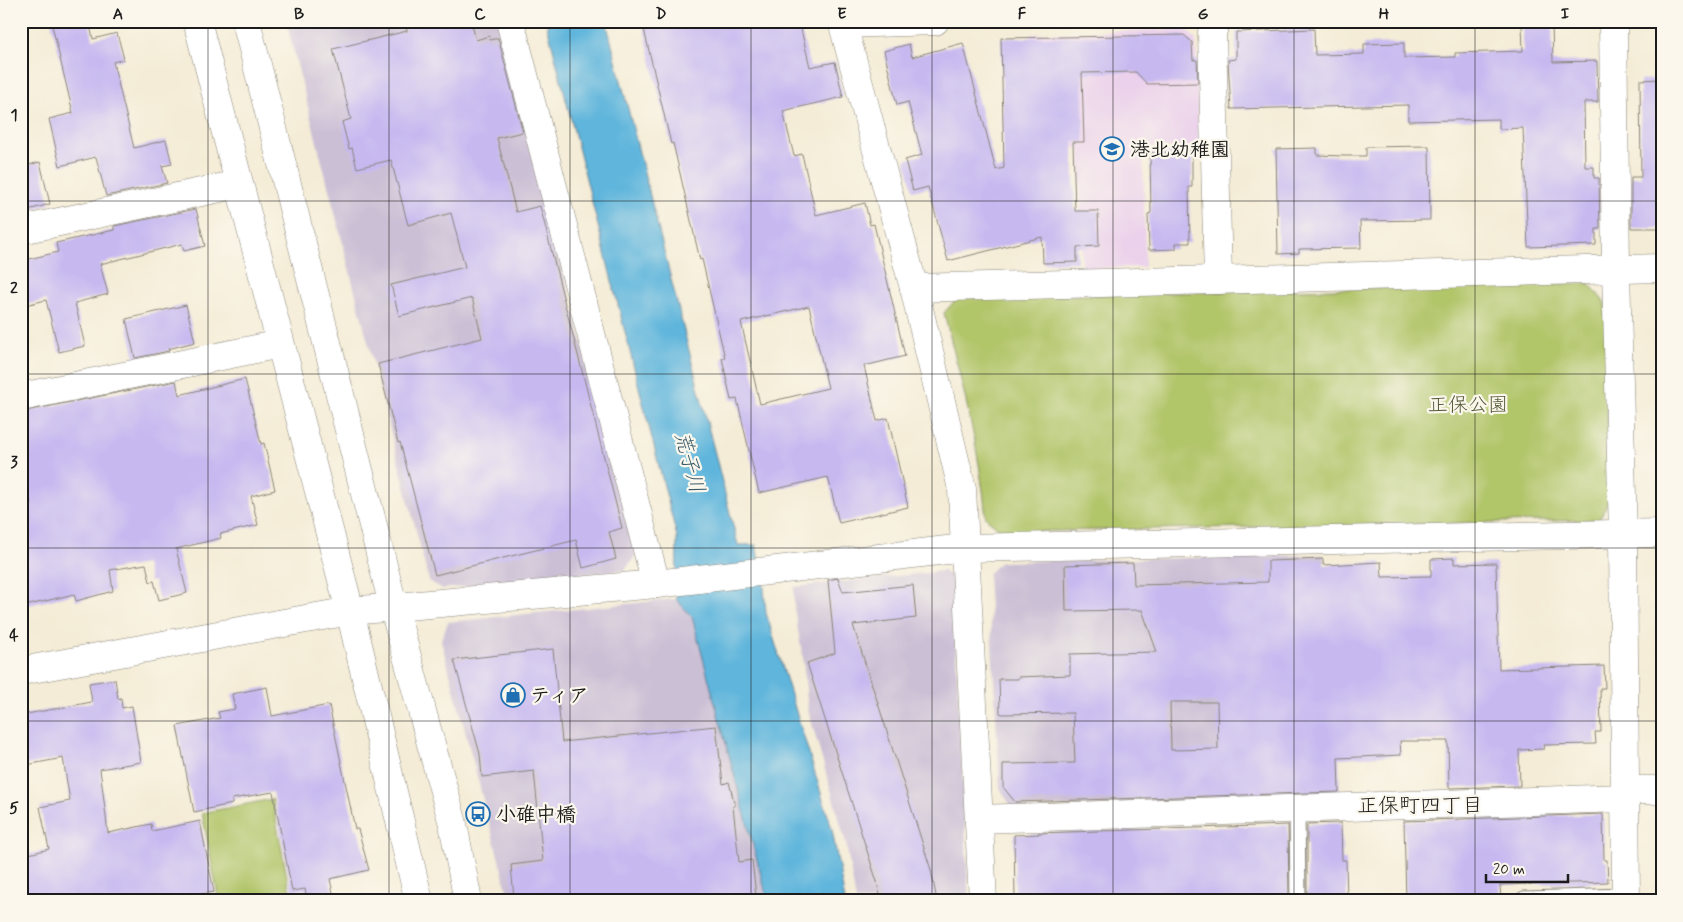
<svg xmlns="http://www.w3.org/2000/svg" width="1683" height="922" font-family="Mynerve,'Klee One',sans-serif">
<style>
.built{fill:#ebd1eb}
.industrial{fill:#cbbfd5}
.green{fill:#b1c569;stroke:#667042}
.water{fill:#5fb5dc;stroke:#3e687c}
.building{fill:#c7b9f0;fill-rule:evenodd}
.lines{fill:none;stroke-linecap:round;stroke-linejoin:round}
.lane-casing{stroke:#888479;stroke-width:17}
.street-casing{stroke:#888479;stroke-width:29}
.secondary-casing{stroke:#888479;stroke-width:29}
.lane{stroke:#fff;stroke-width:15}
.street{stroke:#fff;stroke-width:28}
.secondary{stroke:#fff;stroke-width:28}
.grid{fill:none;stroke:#1c1c1c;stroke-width:1;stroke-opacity:0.55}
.labels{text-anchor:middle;stroke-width:4.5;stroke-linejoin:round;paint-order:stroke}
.poi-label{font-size:20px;font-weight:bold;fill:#1c1c1c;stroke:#fbf7ec;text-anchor:start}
.park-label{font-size:20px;fill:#505737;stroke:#fbf7ec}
.water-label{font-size:21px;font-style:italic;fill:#375969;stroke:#fbf7ec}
.neighbourhood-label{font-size:21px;fill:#1c1c1c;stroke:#fbf7ec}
.neatline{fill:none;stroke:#1c1c1c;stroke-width:2}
.grid-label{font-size:16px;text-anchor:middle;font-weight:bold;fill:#1c1c1c}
</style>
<rect width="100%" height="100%" fill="#fbf7ec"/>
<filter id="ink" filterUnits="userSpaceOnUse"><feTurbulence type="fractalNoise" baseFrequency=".02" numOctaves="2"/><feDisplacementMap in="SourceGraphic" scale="10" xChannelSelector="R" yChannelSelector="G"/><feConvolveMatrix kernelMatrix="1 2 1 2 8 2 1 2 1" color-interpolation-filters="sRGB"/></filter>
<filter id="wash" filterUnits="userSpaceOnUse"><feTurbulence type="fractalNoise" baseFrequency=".0096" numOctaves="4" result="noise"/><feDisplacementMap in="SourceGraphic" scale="20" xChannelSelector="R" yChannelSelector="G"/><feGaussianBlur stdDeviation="1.12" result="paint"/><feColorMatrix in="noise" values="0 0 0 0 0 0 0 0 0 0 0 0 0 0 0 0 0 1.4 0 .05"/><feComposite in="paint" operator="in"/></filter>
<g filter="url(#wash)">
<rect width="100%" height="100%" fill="#f4ecd6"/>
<path class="built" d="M1186,29L1196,40L1199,147L1143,148L1145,267L1082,268L1080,148L1032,149L1030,34Z"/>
<g class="industrial">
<path d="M286,21H500L636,555L625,570L443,589L429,581Z"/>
<path d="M1324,555L1327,681H1337L1340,798L1012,808L1000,788L988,574L1000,562Z"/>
<path d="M943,571L952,577L969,901H856L846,843L808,710L803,658L794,608V587Z"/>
<path d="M676,599L692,617L768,901H510L441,640L448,622Z"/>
</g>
<g class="green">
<path d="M1589,283L1605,303L1609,500L1599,520L1003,532L986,518C980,449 961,380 944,313L957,298Z"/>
<path d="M272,799L291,898L277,901H219L202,813Z"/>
</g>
<path class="water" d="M546,21H606L738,545H756L764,588L766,613L832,829L845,901H768L692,617L676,599L677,537Z"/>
<g id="blocks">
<g class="building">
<path d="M51,21H89L93,39L117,33L124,59L113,62L134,148L166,140L172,164L162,166L167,183L106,196L96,157L60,166L49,119L73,113Z"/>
<path d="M405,21H471L476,40L489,36L490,40L498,38L523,132L497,138L516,212L540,206L622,528L609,532L616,559L583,568L576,540L435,575L400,442L398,443L378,364L482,338L472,298L399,316L391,285L465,267L451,213L408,225L391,160L357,168L352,148L349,149L342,122L351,119L333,49L407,31Z"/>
<path d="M642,21H799L810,67L835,62L843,97L783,111L794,156L802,154L816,215L865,203L870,225L874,224L905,356L864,366L877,421L888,418L908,507L839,523L828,477L759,493L737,399L731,400L722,358H725L702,259L700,260L673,143L671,144ZM809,306L828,388L760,404L741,322Z"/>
<path d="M1552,24L1553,62L1597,61L1598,102H1584L1585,167H1594V178H1599L1600,229H1596V245L1528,247L1523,128L1499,129V119L1408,121V105L1231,109L1228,60L1236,59V32L1314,29L1315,55L1364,54V44L1404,43V58L1455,57V53L1523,51L1522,25Z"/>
<path d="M1184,35L1192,42L1193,60H1197L1198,83L1147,84L1136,72L1082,73L1084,142H1073L1075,211H1098L1099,246L1077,247V262L1043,263L1042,237L948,261L928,187L913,191L905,160L922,155L908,102L897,105L884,51L909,44L912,57L963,43L996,170L1004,168L1001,38Z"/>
<path d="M1662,79V228H1631V177H1641L1640,80Z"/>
<path d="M1429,146L1430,220L1360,221L1361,248L1299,249V253L1278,254L1276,149L1317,148V155L1344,156H1366V147Z"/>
<path d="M1192,152V187H1189L1190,243H1176V249L1149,250L1148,214L1151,213L1150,153Z"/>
<path d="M40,162L50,204L28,210L21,182V167Z"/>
<path d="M196,209L205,246L184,251L182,244L100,264L108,294L75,303L85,346L59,352L46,300L21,306V261L58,252L56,243L114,230V226Z"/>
<path d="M186,305L195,342L168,349L169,351L135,358L126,319Z"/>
<path d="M245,379L261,444L264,443L275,490L251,496L258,525L220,534L221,538L176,549L187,593L159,600L154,581L150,582L146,564L110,570L113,591L76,601L74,594L21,607V506L31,504L21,466V412L176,381L179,395Z"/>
<path d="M1454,558V564L1496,563L1499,669L1604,666L1605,688H1600L1601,732H1595L1596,744L1543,745L1544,749L1519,750L1520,786L1449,788L1448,741H1400L1401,755L1338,758L1339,792L1015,802L1003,787V764L1075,763L1073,713L1002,714L1000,713L999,679H1018V677L1070,675V654L1157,652L1142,610L1066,611L1065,565L1133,563L1134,585L1268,582V561L1323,559V565L1381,562L1382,577L1431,576V559ZM1170,702H1217L1218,749L1171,750Z"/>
<path d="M838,578L843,592L913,585L916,618L853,625L931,870L937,901H881L877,882L807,663L835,653L828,580Z"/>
<path d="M553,649L562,742L716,726L723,784L729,782L735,806H733L739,862L752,860L756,896L742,897L743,901H527L526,897L514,898L511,865L543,861L534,771L482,777L480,754L454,660Z"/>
<path d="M115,679L118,699L121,698L122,708L132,706L141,762L100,769L108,833L151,824L152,831L200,821L214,892L201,894L202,901H21V856L49,849L40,807L70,801L63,758L21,766V715L92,702L89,683Z"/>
<path d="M267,687L272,716L329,705L355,829H358L369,870L330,879L333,893L307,898L305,889L292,891L273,792L232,799V804L194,812L177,726L220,718L218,712L235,709L232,694Z"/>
<path d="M1603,814L1604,860H1607L1608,882L1500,885L1501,901H1406L1404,821Z"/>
<path d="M1341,823L1342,860H1346L1347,901H1307V824Z"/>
<path d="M1288,825L1289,901H1015L1014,835L1039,834L1038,833Z"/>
</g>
</g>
</g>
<g filter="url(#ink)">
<use href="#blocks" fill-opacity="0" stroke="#888479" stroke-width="1"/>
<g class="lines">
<g class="lane-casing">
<g id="lane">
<path d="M1297,809L1298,901"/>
<path d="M1524,901V899L1626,896"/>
</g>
</g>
<g class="street-casing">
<g id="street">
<path d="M510,21L656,584"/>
<path d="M842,21L914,288L962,489L983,901"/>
<path d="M1217,21L1212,32L1218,280"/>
<path d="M1613,21L1616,270L1623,534L1626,901"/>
<path d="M843,24L935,21"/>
<path d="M21,230L239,184"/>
<path d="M914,288L1662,268"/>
<path d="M21,397L280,344"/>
<path d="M21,671L350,611L656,584L964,548L1662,533"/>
<path d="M1625,790H1662"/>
<path d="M979,819L1625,798"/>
</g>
</g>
<g class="secondary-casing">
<g id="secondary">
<path d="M197,21L350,611L419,901"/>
<path d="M246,21L394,609L453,824L468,901"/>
</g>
</g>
<use href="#lane" class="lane"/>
<use href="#street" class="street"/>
<use href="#secondary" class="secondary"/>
</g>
</g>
<path class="grid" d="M208,21V901M389,21V901M570,21V901M751,21V901M932,21V901M1113,21V901M1294,21V901M1475,21V901M21,201H1662M21,374H1662M21,548H1662M21,721H1662"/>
<defs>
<g id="school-ring" transform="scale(1.25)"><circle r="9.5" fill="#fbf7ec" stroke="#1f6fb2" stroke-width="1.5"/><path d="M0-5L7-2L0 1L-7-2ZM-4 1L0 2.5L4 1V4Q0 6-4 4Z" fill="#1f6fb2"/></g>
<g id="shop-ring" transform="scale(1.25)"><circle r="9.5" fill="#fbf7ec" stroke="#1f6fb2" stroke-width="1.5"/><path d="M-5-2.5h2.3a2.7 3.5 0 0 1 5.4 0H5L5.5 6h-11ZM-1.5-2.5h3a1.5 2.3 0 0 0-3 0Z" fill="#1f6fb2"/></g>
<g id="bus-ring" transform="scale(1.25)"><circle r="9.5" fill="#fbf7ec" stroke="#1f6fb2" stroke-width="1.5"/><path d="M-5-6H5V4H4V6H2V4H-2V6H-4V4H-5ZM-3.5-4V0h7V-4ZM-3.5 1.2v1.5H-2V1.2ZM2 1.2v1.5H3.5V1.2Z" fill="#1f6fb2"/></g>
</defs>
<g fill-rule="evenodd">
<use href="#school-ring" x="1112" y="149"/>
<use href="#shop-ring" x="513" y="695"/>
<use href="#bus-ring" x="478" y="814"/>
</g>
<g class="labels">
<g class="poi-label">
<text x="1130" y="156">港北幼稚園</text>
<text x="530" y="702">ティア</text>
<text x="496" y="821">小碓中橋</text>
</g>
<g class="park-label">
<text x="1468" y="411">正保公園</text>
</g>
<g class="water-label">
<text transform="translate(690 462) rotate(75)" y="7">荒子川</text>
</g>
<g class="neighbourhood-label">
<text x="1420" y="812">正保町四丁目</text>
</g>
</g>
<rect width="1683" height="922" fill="none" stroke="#fbf7ec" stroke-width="55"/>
<path d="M1486 874v8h82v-8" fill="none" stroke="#1c1c1c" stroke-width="2.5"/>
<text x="1493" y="874" font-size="15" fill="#1c1c1c" stroke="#fbf7ec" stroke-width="4" paint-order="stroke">20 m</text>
<rect x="28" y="28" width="1628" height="866" class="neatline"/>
<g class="grid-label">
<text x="118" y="19">A</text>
<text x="299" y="19">B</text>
<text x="480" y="19">C</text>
<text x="661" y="19">D</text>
<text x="842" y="19">E</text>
<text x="1022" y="19">F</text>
<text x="1203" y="19">G</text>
<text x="1384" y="19">H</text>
<text x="1565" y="19">I</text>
<text x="14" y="120">1</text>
<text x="14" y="293">2</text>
<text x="14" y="467">3</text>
<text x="14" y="640">4</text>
<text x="14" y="813">5</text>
</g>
</svg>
